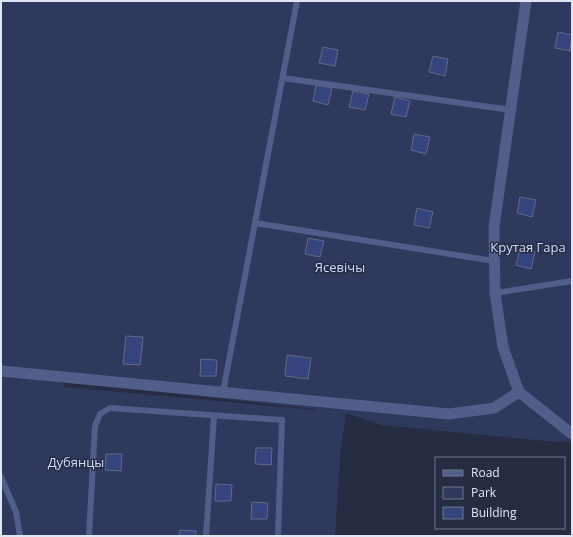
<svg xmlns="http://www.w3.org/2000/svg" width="573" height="537" font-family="'Open Sans',sans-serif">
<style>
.green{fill:#2f395e;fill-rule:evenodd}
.building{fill:#36447e;stroke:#626a83}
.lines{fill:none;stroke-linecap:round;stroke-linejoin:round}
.service{stroke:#515e89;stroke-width:6}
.minor{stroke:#515e89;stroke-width:11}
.labels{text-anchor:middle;stroke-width:3;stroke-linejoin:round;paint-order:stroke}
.park-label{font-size:13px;fill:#cfdbff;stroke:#262d42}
</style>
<rect width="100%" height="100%" fill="#262d42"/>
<path class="green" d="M1,1H572V441L556,442L381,425L346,413L340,457L335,536H1ZM62,381L315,409V410L65,387Z"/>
<g class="building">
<path d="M558,32L572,35L570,51L555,48Z"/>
<path d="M323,47L338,50L335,66L319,63Z"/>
<path d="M433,56L448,59L445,76L429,72Z"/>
<path d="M316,85L332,88L328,105L313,101Z"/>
<path d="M353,91L369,94L365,110L349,107Z"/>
<path d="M395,97L410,101L406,117L391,114Z"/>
<path d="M414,134L430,137L426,154L411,150Z"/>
<path d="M520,197L536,200L532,217L517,213Z"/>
<path d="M417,208L433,212L429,228L414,225Z"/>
<path d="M308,238L324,241L320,257L305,254Z"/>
<path d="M520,249L535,252L531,269L516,265Z"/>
<path d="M126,336L143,337L140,365L123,364Z"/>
<path d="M287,355L311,358L308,379L285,376Z"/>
<path d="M201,359L217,360L216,376H200Z"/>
<path d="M256,448H272L271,465L255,464Z"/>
<path d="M106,454H122L121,471L105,470Z"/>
<path d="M216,484L232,485L231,501H215Z"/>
<path d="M252,502L268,503L267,519H251Z"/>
<path d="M180,530L196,531L195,536H179Z"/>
</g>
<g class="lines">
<g class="service">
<path d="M283,78L511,110"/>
<path d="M255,223L494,261"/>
<path d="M495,293L572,281"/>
<path d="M223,392L297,1"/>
<path d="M1,477L16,512L20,536"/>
<path d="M89,536L95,426L100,414L110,408L282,420L278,536"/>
<path d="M206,536L214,416"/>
</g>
<g class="minor">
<path d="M526,1L494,227L495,293L503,347L519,392L572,434"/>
<path d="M1,371L449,414L494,408L519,392"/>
</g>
</g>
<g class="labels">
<g class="park-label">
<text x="528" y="252">Крутая Гара</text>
<text x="340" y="272">Ясевічы</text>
<text x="76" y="467">Дубянцы</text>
</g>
</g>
<rect width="573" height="537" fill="none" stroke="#e1e6f5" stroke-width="4"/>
<rect x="435" y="457" width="130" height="72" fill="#262d42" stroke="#71778a"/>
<rect x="443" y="470" width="20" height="6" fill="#515e89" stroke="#71778a"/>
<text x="471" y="477" font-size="12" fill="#e1e6f5">Road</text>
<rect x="443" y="487" width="20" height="12" fill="#2f395e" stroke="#71778a"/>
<text x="471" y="497" font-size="12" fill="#e1e6f5">Park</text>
<rect x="443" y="507" width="20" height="12" fill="#36447e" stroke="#71778a"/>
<text x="471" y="517" font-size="12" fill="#e1e6f5">Building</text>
</svg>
